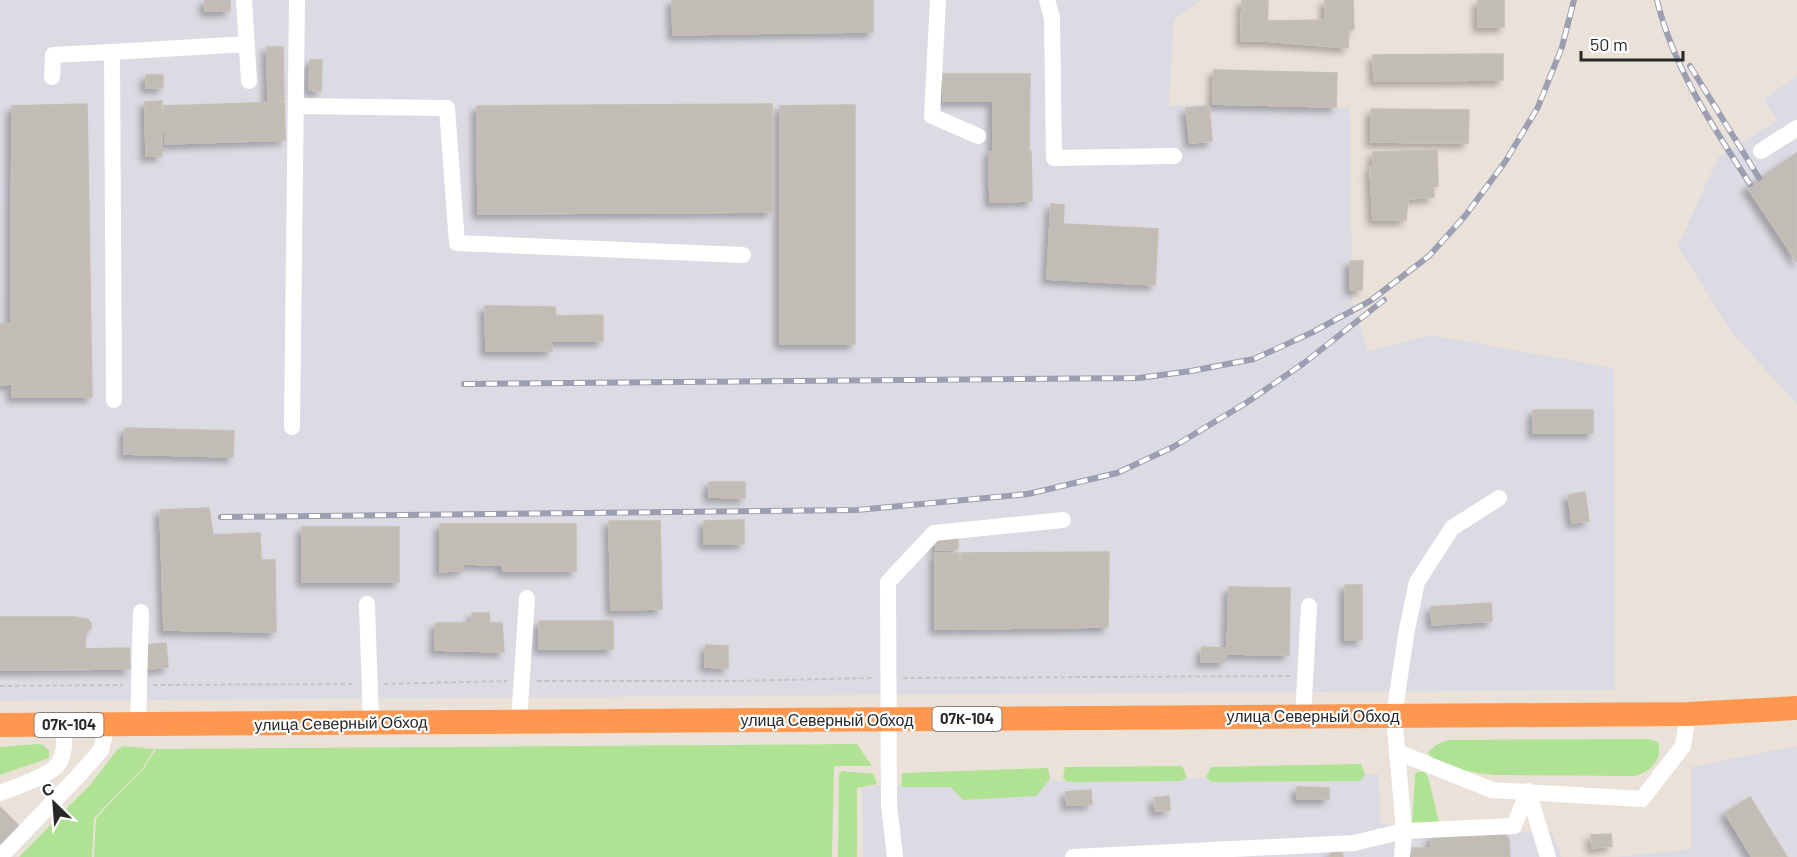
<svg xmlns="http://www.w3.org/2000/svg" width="1797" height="857" font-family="Barlow,sans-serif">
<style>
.industrial{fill:#dcdae2}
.green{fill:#b0e294}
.building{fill:#c2bcb6;stroke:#c5beb3;stroke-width:1.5;filter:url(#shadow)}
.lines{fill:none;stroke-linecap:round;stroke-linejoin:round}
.path{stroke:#c3c3c3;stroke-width:2;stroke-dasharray:4.5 3;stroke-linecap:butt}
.minor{stroke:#fff;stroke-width:16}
.highway{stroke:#fe9850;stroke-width:24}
.rail-casing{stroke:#9c9fb2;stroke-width:6}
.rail{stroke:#fff;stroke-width:4;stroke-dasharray:11;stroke-linecap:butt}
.labels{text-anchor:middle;stroke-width:4.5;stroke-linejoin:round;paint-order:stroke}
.shield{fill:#fff;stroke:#686868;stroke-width:1.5}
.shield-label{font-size:15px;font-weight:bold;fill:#282828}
.street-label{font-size:16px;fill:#282828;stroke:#fff}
</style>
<defs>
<filter id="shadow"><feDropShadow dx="-5" dy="5" stdDeviation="3" flood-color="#0004"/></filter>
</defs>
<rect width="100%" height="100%" fill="#eae2d9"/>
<g class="industrial">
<path d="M0,0H1201L1174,20L1169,106L1213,104L1350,107L1352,300L1368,351L1431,335L1614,368L1615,690L0,701Z"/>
<path d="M1797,76V404L1732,333L1678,246L1718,158L1777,120L1764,99Z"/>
<path d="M1797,746V857H1614L1691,849V767Z"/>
<path d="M1379,774L1380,823L1430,834L1551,832L1562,857H863L862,788L880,785Z"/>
</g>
<g class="green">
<path d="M1648,739L1658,742C1663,760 1651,771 1636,776L1494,775C1477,773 1436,768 1428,752L1436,745L1448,740Z"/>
<path d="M39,744L43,745L49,751V758L0,775V747Z"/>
<path d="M857,744L872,766H834L832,857H94L96,818L144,768L156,749Z"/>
<path d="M123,746L154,749L143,768L94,818L92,857H19L90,785L117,750Z"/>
<path d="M1361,764L1365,775L1360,781L1211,782L1206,777L1211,767Z"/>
<path d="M1182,766L1187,777L1181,781L1067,782L1063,777L1065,767Z"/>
<path d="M1048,768L1050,779L1036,796L963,800L951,787H901L902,773Z"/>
<path d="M842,771L873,774L877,784L857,788V857H838L839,774Z"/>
<path d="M1418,772H1425L1428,777L1440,826L1412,825L1415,774Z"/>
</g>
<g class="building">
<rect x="205" y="0" width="25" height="11"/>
<path d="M672,0H775L776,33L673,35Z"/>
<path d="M775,0H873V32L776,33Z"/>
<path d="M1242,0H1268L1267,41H1241Z"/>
<path d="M1325,0H1353L1354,29L1349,31L1348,48L1267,41L1268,21L1325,20Z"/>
<rect x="1478" y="0" width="26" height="27"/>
<path d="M267,47H283L284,100H268Z"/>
<path d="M1503,54V80L1374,81L1373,55Z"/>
<path d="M310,60H322L321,91L309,90Z"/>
<path d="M1214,70L1337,73L1336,107L1213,104Z"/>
<path d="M943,74H1030L1029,151H993V101H943Z"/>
<rect x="146" y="75" width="17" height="13"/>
<path d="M162,101V156H146L145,102Z"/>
<path d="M284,102L285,140L165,144L164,106Z"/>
<path d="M87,104L92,397H12V384L0,385V324H11L12,106Z"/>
<path d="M772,104V212L478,214L477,106Z"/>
<path d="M855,105V344H780V106Z"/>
<path d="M1209,106L1212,141L1190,143L1186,108Z"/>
<path d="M1371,109L1469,110L1468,143L1371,142Z"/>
<path d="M1437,150L1438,186L1433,187L1434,197L1408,199L1406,220H1373L1370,167H1373V152Z"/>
<path d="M1031,151L1032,201L990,202L989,152Z"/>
<path d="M1797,153V262L1747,187Z"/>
<path d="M1051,204L1064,205L1063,224L1158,229L1155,285L1047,279Z"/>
<path d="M1350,261H1363L1362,290H1350Z"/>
<path d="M485,306L555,307L556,316L603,315V341H551L552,351H486Z"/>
<rect x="1533" y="410" width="60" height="23"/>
<path d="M125,428L234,431L233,457L124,454Z"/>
<path d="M709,482H745V498L709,497Z"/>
<path d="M1585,492L1589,521L1572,523L1568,495Z"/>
<path d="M209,508L213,535L260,533L261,560H275L276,632L164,630L160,510Z"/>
<path d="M744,520V544H704V521Z"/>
<path d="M609,521H660L662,609L611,610Z"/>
<path d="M440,524H576V571H503L502,565L463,564V570L440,572Z"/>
<rect x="302" y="527" width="97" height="55"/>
<path d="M958,539V549L936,550V540Z"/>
<path d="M1109,552L1108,627L961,629V553Z"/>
<rect x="935" y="553" width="24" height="76"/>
<rect x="1345" y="585" width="17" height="55"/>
<path d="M1229,587L1290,588L1289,655L1227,654Z"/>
<path d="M1491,603L1492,621L1432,625L1431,607Z"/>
<path d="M472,613H489L490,623H502L504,652L435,650L436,623H472Z"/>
<path d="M0,617H74L87,619L91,623V629L86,631L85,649L129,648L130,669L0,670Z"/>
<rect x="539" y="621" width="74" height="28"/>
<path d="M166,643L168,667L149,669L146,645Z"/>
<path d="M706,645L728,646V668L705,667Z"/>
<path d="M1202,647L1226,648L1225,662H1201Z"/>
<path d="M1297,787L1329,788V799H1297Z"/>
<path d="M1091,790L1092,804L1067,805L1066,792Z"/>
<path d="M1169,796L1170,810L1155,811L1154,798Z"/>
<path d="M1750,797L1787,857H1752L1725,813Z"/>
<path d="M0,807L20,827L2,845L0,843Z"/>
<path d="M1503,834L1508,837L1509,842L1510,857H1412V848H1431V836Z"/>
<path d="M1611,834L1612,846L1592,848L1591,835Z"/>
<path d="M1342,852L1343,857H1331L1330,853Z"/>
</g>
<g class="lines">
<g class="path">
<path d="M903,678L1290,676"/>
<path d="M537,681H732L873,678"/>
<path d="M384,684L507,681"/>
<path d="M153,685L354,684"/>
<path d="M0,686L123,685"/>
</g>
<g class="minor">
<path d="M244,0L249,81"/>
<path d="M938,0L932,116L978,136"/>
<path d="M1047,0L1052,18L1054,158L1174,156"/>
<path d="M52,77L53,55L112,52"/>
<path d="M296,106L447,108L457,243L743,255"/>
<path d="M1761,151L1797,128"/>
<path d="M114,400L112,52L247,44"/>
<path d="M292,427L297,0"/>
<path d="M367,604L371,722"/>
<path d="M1303,716L1309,606"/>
<path d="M519,722L527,598"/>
<path d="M138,725L141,612"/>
<path d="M1397,752L1492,790L1642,799L1683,746L1688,714"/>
<path d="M0,793C15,787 51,776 59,763C66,751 64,738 64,725"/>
<path d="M0,857L79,775L101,750L104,738L105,725"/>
<path d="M895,857L889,805L888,582L934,533L1063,520"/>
<path d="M1073,857L1354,843L1404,831L1514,826L1528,791L1548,857"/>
<path d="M1402,857L1404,831L1394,715L1407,629L1417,582L1452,528L1499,498"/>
</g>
<path class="highway" d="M0,725L1545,715L1688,714L1797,708"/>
<g class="rail-casing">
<g id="rail">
<path d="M1657,0C1673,67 1713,127 1750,184"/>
<path d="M1690,66L1759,178"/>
<path d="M464,384L1139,378L1191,371L1254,359L1313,332L1370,301L1429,256L1465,216L1505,162L1538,107L1562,47L1574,0"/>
<path d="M221,517L857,510L1028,494L1117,473L1173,447L1246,403L1304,363L1384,300"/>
</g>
</g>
<use href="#rail" class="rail"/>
</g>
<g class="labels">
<g class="shield">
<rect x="932.5" y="707" width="69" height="24" rx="4.5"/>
<rect x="34.5" y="713" width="69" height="24" rx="4.5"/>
</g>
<g class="shield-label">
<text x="967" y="724">07К-104</text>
<text x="69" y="730">07К-104</text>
</g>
<g class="street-label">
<text x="1313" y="722">улица Северный Обход</text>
<text x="827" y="726">улица Северный Обход</text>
<text transform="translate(341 723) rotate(-1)" y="6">улица Северный Обход</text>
</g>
</g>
<g transform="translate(54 803) rotate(335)" stroke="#ffffff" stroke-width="4.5" paint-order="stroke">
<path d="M0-4.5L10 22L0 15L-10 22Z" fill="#282828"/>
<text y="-9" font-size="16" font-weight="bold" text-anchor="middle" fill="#282828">С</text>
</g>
<path d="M1581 51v9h102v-9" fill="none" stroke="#282828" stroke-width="3"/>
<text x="1590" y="51" font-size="18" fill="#282828" stroke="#ffffff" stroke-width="4.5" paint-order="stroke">50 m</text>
</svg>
